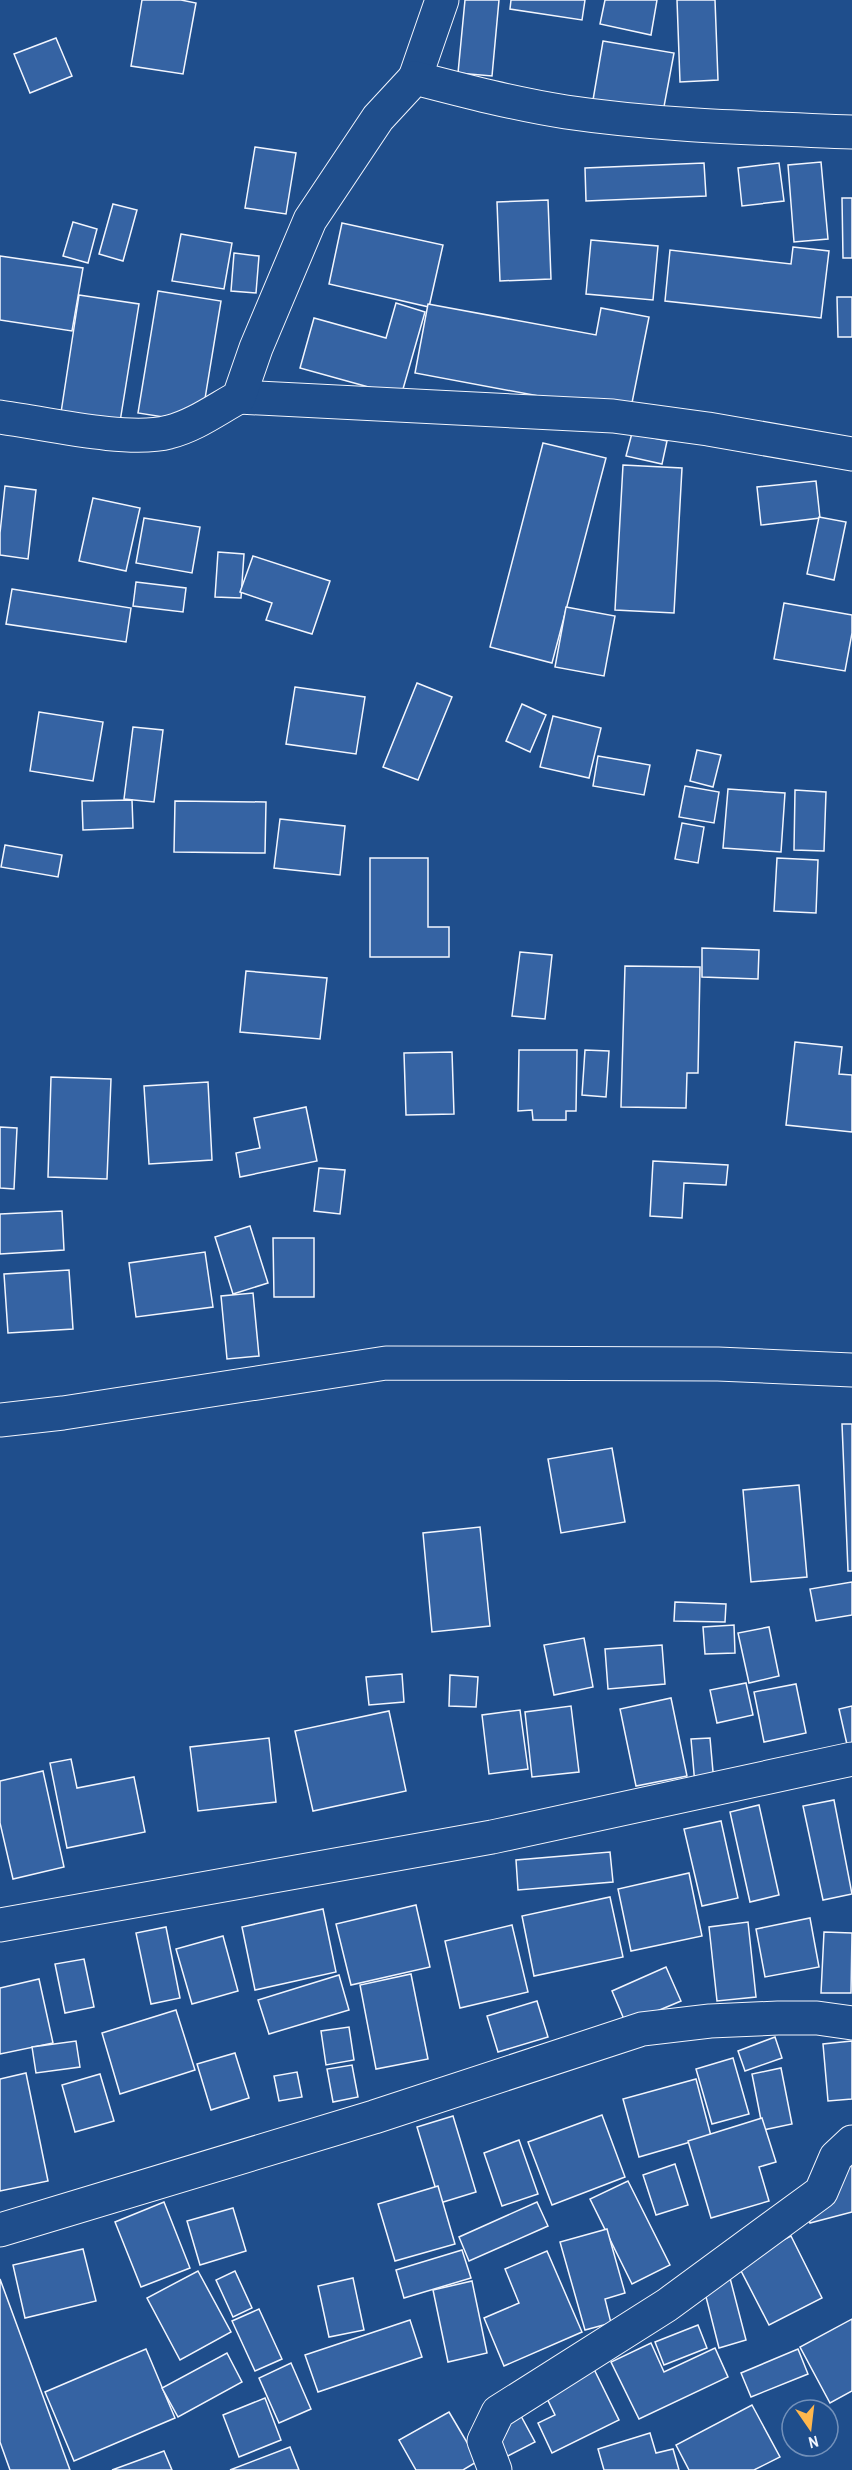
<svg xmlns="http://www.w3.org/2000/svg" width="852" height="2470" font-family="'Archivo Narrow',sans-serif">
<style>
.building{fill:#3563a3;stroke:#f2f6ff;stroke-width:1.5}
.lines{fill:none;stroke-linecap:round;stroke-linejoin:round}
.minor-casing{stroke:#f2f6ff;stroke-width:35}
.minor{stroke:#1f4e8c;stroke-width:33}
</style>
<rect width="100%" height="100%" fill="#1f4e8c"/>
<g class="building">
<path d="M142,0H181L196,3L183,74L131,66Z"/>
<path d="M465,0H499L492,76L458,73Z"/>
<path d="M511,0H585L582,20L510,9Z"/>
<path d="M605,0H657L651,35L600,24Z"/>
<path d="M677,0H715L718,80L680,82Z"/>
<path d="M56,38L72,76L30,93L14,54Z"/>
<path d="M603,41L674,53L663,112L593,100Z"/>
<path d="M255,147L296,153L286,214L245,208Z"/>
<path d="M821,162L828,239L794,242L788,165Z"/>
<path d="M704,163L706,196L586,201L585,168Z"/>
<path d="M779,163L784,201L742,206L738,168Z"/>
<path d="M842,198H852V258H843Z"/>
<path d="M548,200L551,279L500,281L497,202Z"/>
<path d="M113,204L137,210L123,261L99,254Z"/>
<path d="M73,222L97,229L88,263L63,256Z"/>
<path d="M342,223L443,245L429,307L329,284Z"/>
<path d="M181,234L232,243L224,289L172,281Z"/>
<path d="M591,240L658,246L653,300L586,294Z"/>
<path d="M793,247L829,251L821,318L665,301L670,250L791,264Z"/>
<path d="M234,253L259,256L256,293L231,291Z"/>
<path d="M0,256L83,268L72,331L0,320Z"/>
<path d="M158,291L221,301L201,423L138,413Z"/>
<path d="M79,295L139,304L119,428L60,419Z"/>
<path d="M837,297H852V337H838Z"/>
<path d="M396,303L425,312L401,396L300,368L314,318L386,338Z"/>
<path d="M428,304L596,335L601,308L649,317L630,413L415,373Z"/>
<path d="M632,433L667,441L662,464L626,456Z"/>
<path d="M543,443L606,458L552,663L490,647Z"/>
<path d="M623,465L682,468L674,613L615,610Z"/>
<path d="M816,481L820,518L761,525L757,487Z"/>
<path d="M5,486L36,490L28,559L0,555V533Z"/>
<path d="M93,498L140,508L126,571L79,561Z"/>
<path d="M819,517L846,522L834,580L807,574Z"/>
<path d="M144,518L200,527L192,573L136,563Z"/>
<path d="M218,552L244,554L241,598L215,597Z"/>
<path d="M253,556L330,581L312,634L266,620L272,603L240,592Z"/>
<path d="M136,582L186,588L183,612L133,606Z"/>
<path d="M12,589L131,608L126,642L6,624Z"/>
<path d="M784,603L852,615V633L845,671L774,659Z"/>
<path d="M566,607L615,616L604,676L555,667Z"/>
<path d="M417,683L452,697L418,780L383,767Z"/>
<path d="M295,687L365,697L356,754L286,744Z"/>
<path d="M522,704L546,715L530,752L506,741Z"/>
<path d="M39,712L103,722L93,781L30,771Z"/>
<path d="M553,716L601,728L589,778L540,767Z"/>
<path d="M133,727L163,730L154,802L124,799Z"/>
<path d="M697,750L721,755L713,787L690,781Z"/>
<path d="M598,756L650,765L644,795L593,786Z"/>
<path d="M685,786L719,792L714,823L679,817Z"/>
<path d="M728,789L785,793L781,852L723,848Z"/>
<path d="M795,790L826,792L824,851L794,850Z"/>
<path d="M132,800L133,828L83,830L82,801Z"/>
<path d="M175,801L266,802L265,853L174,852Z"/>
<path d="M280,819L345,826L340,875L274,868Z"/>
<path d="M682,823L704,827L698,863L675,859Z"/>
<path d="M5,845L62,855L58,877L1,867Z"/>
<path d="M370,858H428V927H449V957H370Z"/>
<path d="M777,858L818,860L816,913L774,911Z"/>
<path d="M702,948L759,950L758,979L702,977Z"/>
<path d="M520,952L552,955L545,1019L512,1016Z"/>
<path d="M625,966L700,967L698,1073H687L686,1108L621,1107Z"/>
<path d="M246,971L327,978L320,1039L240,1032Z"/>
<path d="M795,1042L842,1047L839,1074L852,1075V1132L786,1125Z"/>
<path d="M519,1050H577L576,1111H566V1120H533L532,1110L518,1111Z"/>
<path d="M585,1050L609,1051L606,1097L582,1095Z"/>
<path d="M452,1052L454,1114L406,1115L404,1053Z"/>
<path d="M51,1077L111,1079L107,1179L48,1177Z"/>
<path d="M208,1082L212,1160L149,1164L144,1086Z"/>
<path d="M306,1107L317,1161L240,1177L236,1153L260,1148L254,1118Z"/>
<path d="M0,1127L17,1128L14,1189L0,1188Z"/>
<path d="M653,1161L728,1165L726,1185L684,1183L682,1218L650,1216Z"/>
<path d="M319,1168L345,1170L340,1214L314,1211Z"/>
<path d="M62,1211L64,1250L0,1254V1214Z"/>
<path d="M250,1226L268,1283L233,1294L215,1237Z"/>
<path d="M273,1238H314V1297H274Z"/>
<path d="M205,1252L213,1307L136,1317L129,1263Z"/>
<path d="M69,1270L73,1329L8,1333L4,1274Z"/>
<path d="M253,1293L259,1356L227,1359L221,1296Z"/>
<path d="M842,1424H852V1571H848Z"/>
<path d="M612,1448L625,1522L561,1533L548,1459Z"/>
<path d="M799,1485L807,1577L751,1582L743,1490Z"/>
<path d="M480,1527L490,1626L432,1632L423,1533Z"/>
<path d="M852,1582V1615L816,1621L810,1589Z"/>
<path d="M675,1602L726,1604L725,1622L674,1621Z"/>
<path d="M734,1625L735,1653L705,1654L703,1627Z"/>
<path d="M769,1627L779,1676L749,1683L738,1633Z"/>
<path d="M584,1638L593,1687L554,1695L544,1645Z"/>
<path d="M662,1645L665,1684L608,1689L605,1649Z"/>
<path d="M402,1674L404,1702L369,1705L366,1677Z"/>
<path d="M450,1675L478,1677L476,1707L449,1706Z"/>
<path d="M746,1683L753,1715L717,1723L710,1690Z"/>
<path d="M796,1684L806,1733L764,1742L754,1692Z"/>
<path d="M671,1698L687,1776L636,1786L620,1709Z"/>
<path d="M571,1706L579,1772L532,1777L525,1712Z"/>
<path d="M852,1706V1748L848,1749L839,1709Z"/>
<path d="M520,1710L528,1769L489,1774L482,1715Z"/>
<path d="M389,1711L406,1791L313,1811L295,1731Z"/>
<path d="M269,1738L276,1802L198,1811L190,1747Z"/>
<path d="M710,1738L714,1783L695,1785L691,1739Z"/>
<path d="M71,1759L77,1788L134,1777L145,1832L67,1848L50,1763Z"/>
<path d="M43,1771L64,1867L13,1879L0,1823V1781Z"/>
<path d="M834,1800L852,1894L823,1900L803,1806Z"/>
<path d="M759,1805L779,1895L750,1902L730,1812Z"/>
<path d="M721,1821L738,1898L702,1906L684,1829Z"/>
<path d="M610,1852L613,1882L518,1890L516,1860Z"/>
<path d="M689,1873L702,1936L631,1951L618,1889Z"/>
<path d="M610,1897L623,1957L534,1976L522,1916Z"/>
<path d="M416,1905L430,1967L351,1985L336,1924Z"/>
<path d="M323,1909L336,1972L255,1990L242,1927Z"/>
<path d="M810,1918L819,1967L765,1977L756,1929Z"/>
<path d="M748,1922L756,1997L717,2001L709,1927Z"/>
<path d="M512,1925L528,1992L460,2008L445,1941Z"/>
<path d="M166,1927L180,1998L151,2004L136,1933Z"/>
<path d="M824,1932L852,1933L851,1993H821Z"/>
<path d="M223,1936L238,1991L192,2004L176,1949Z"/>
<path d="M84,1959L94,2007L65,2013L55,1964Z"/>
<path d="M666,1967L681,2001L626,2024L612,1991Z"/>
<path d="M411,1974L428,2059L376,2069L360,1985Z"/>
<path d="M339,1975L349,2010L269,2034L258,2000Z"/>
<path d="M39,1979L53,2043L0,2054V1988Z"/>
<path d="M537,2001L548,2037L498,2052L487,2016Z"/>
<path d="M176,2010L195,2070L120,2094L102,2033Z"/>
<path d="M349,2027L354,2060L326,2065L321,2031Z"/>
<path d="M775,2037L782,2058L745,2071L738,2051Z"/>
<path d="M76,2041L80,2067L36,2073L32,2047Z"/>
<path d="M852,2041V2099L828,2101L823,2044Z"/>
<path d="M235,2053L249,2098L211,2110L197,2064Z"/>
<path d="M733,2058L749,2114L712,2124L696,2069Z"/>
<path d="M352,2065L358,2097L333,2102L327,2069Z"/>
<path d="M781,2068L792,2124L763,2130L752,2074Z"/>
<path d="M297,2072L302,2097L279,2101L274,2076Z"/>
<path d="M26,2073L48,2181L0,2191V2079Z"/>
<path d="M100,2074L114,2121L75,2132L62,2085Z"/>
<path d="M696,2079L711,2136L639,2157L623,2099Z"/>
<path d="M602,2115L625,2177L552,2205L528,2142Z"/>
<path d="M453,2116L476,2192L440,2203L417,2127Z"/>
<path d="M762,2118L776,2162L759,2167L769,2201L711,2218L688,2141Z"/>
<path d="M519,2140L538,2194L502,2206L484,2153Z"/>
<path d="M852,2141V2212L810,2223L801,2189Z"/>
<path d="M675,2164L688,2205L656,2215L643,2175Z"/>
<path d="M628,2181L670,2265L632,2284L590,2199Z"/>
<path d="M438,2186L455,2244L395,2261L378,2204Z"/>
<path d="M164,2202L190,2268L141,2287L115,2222Z"/>
<path d="M537,2202L548,2226L469,2261L459,2237Z"/>
<path d="M233,2208L246,2251L200,2265L187,2221Z"/>
<path d="M607,2229L625,2293L605,2299L611,2323L585,2330L560,2242Z"/>
<path d="M791,2236L822,2298L769,2325L737,2263Z"/>
<path d="M83,2249L96,2301L25,2318L13,2265Z"/>
<path d="M462,2250L471,2278L404,2298L396,2270Z"/>
<path d="M547,2251L582,2332L504,2366L484,2318L519,2303L505,2269Z"/>
<path d="M198,2271L231,2332L180,2360L147,2298Z"/>
<path d="M235,2271L252,2308L233,2317L216,2280Z"/>
<path d="M353,2278L364,2330L329,2337L318,2286Z"/>
<path d="M730,2278L746,2340L719,2348L703,2285Z"/>
<path d="M0,2279L70,2470H10L0,2442Z"/>
<path d="M472,2281L487,2353L448,2362L433,2290Z"/>
<path d="M259,2309L282,2359L255,2371L232,2321Z"/>
<path d="M852,2319V2391L830,2403L800,2347Z"/>
<path d="M410,2320L422,2357L318,2392L305,2355Z"/>
<path d="M698,2325L707,2348L664,2365L655,2342Z"/>
<path d="M651,2343L664,2372L715,2348L728,2377L639,2419L611,2362Z"/>
<path d="M146,2349L175,2418L74,2461L45,2392Z"/>
<path d="M798,2349L808,2374L751,2397L741,2373Z"/>
<path d="M227,2353L242,2382L178,2417L162,2388Z"/>
<path d="M589,2359L619,2420L552,2453L538,2423L555,2415L539,2382Z"/>
<path d="M291,2363L311,2409L279,2423L259,2378Z"/>
<path d="M265,2398L281,2440L239,2457L223,2415Z"/>
<path d="M752,2405L780,2457L754,2470H689L676,2445Z"/>
<path d="M449,2412L478,2461L463,2470H416L399,2440Z"/>
<path d="M521,2416L535,2442L500,2460L486,2434Z"/>
<path d="M650,2433L656,2453L673,2449L679,2470H604L598,2449Z"/>
<path d="M290,2447L299,2470H230Z"/>
<path d="M164,2451L172,2470H112Z"/>
</g>
<g class="lines">
<g class="minor-casing">
<g id="minor">
<path d="M415,78L442,0"/>
<path d="M239,397L613,416L708,429L852,454"/>
<path d="M0,417C44,423 128,443 169,432C194,426 217,409 239,397L256,348L310,220L378,118L415,78C465,91 515,104 566,112C661,126 756,128 852,132"/>
<path d="M0,1420L63,1413L386,1363L718,1364L852,1370"/>
<path d="M0,1925L492,1837L852,1759"/>
<path d="M0,2230L374,2117L642,2029L710,2021L778,2018H817L852,2023"/>
<path d="M495,2470L484,2441L498,2412L667,2305L821,2192L836,2157L852,2142"/>
</g>
</g>
<use href="#minor" class="minor"/>
</g>
<g transform="translate(810 2428) rotate(166)"><circle r="28" fill="#1f4e8c" stroke="#7391ba" stroke-width="1.5"/>
<path d="M0-4.5L10 22L0 15L-10 22Z" fill="#ffb74d"/>
<text y="-9" font-size="16" font-weight="bold" text-anchor="middle" fill="#f2f6ff">N</text>
</g>
</svg>
